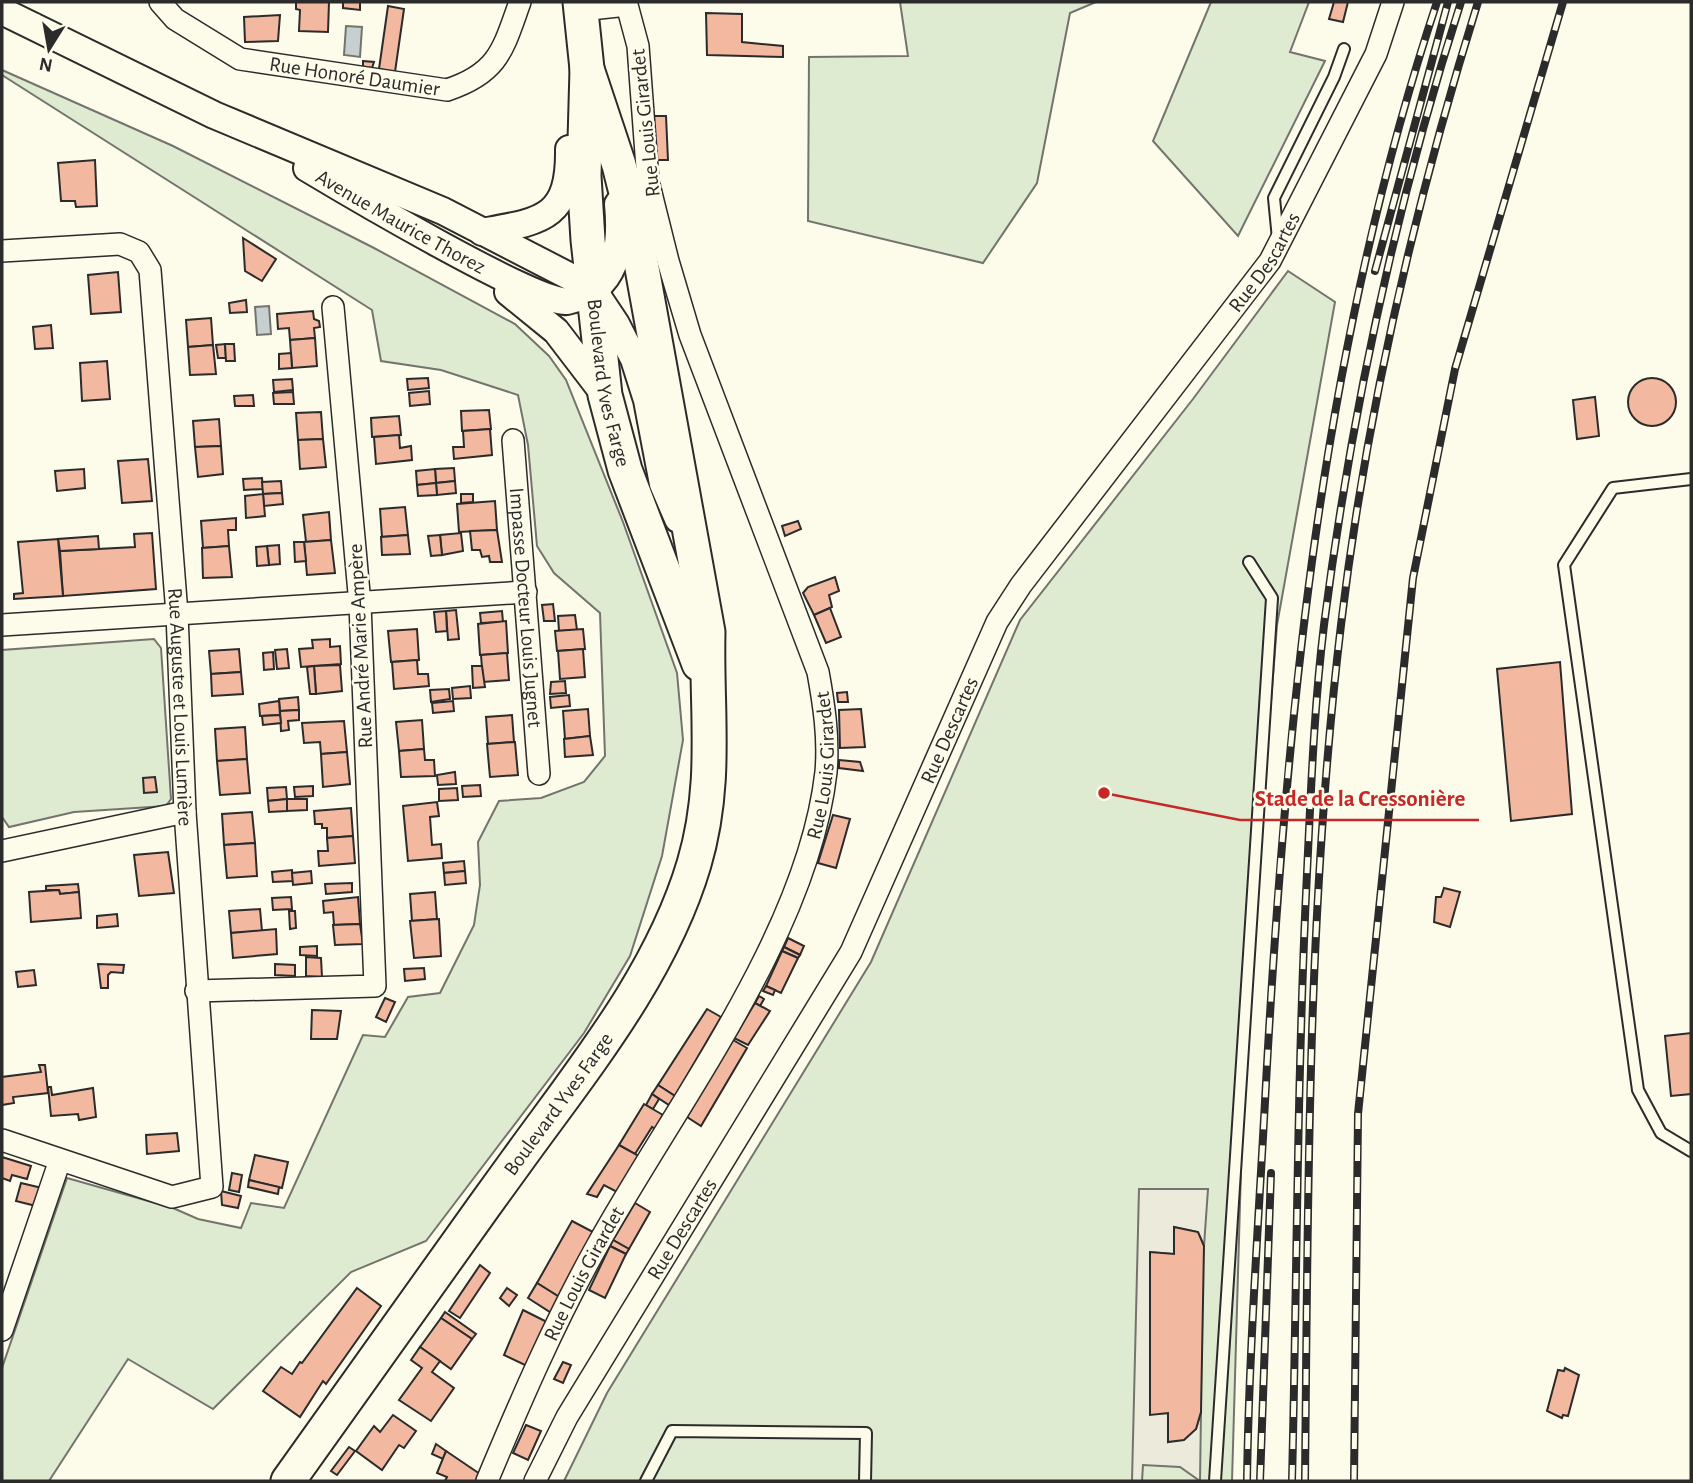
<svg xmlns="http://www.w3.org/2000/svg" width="1693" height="1483" font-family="'Alegreya Sans',sans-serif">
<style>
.green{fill:#deebd1;stroke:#74746e;stroke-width:2}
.parking{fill:#eceadb;stroke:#74746e;stroke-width:2}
.water{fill:#c7d0d0;stroke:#74746e;stroke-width:2}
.building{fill:#f2b8a0;stroke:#2b2b2b;stroke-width:2}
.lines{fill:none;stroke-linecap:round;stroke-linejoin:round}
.service-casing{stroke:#2b2b2b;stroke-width:14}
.minor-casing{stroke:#2b2b2b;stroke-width:24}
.tertiary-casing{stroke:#2b2b2b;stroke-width:30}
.primary-casing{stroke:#2b2b2b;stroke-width:37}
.service{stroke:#fdfbea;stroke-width:10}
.minor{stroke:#fdfbea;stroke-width:21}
.tertiary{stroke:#fdfbea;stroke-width:26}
.primary{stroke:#fdfbea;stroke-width:33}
.rail-casing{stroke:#2b2b2b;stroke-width:8}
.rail{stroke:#fdfbea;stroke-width:5;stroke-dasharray:16;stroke-linecap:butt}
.labels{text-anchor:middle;stroke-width:5;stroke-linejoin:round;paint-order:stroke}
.street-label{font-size:21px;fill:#2b2b2b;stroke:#fdfbea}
.leader{fill:none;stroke:#c62828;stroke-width:2.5}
.callout-dot{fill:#c62828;stroke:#fdfbea;stroke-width:2.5}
.callout-label{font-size:23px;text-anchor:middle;font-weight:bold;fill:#c62828;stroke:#fdfbea;stroke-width:5;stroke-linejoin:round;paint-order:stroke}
</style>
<rect width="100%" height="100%" fill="#fdfbea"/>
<g class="green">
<path d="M900,2H1096L1070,13L1037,183L983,263L808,221L809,57L908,56Z"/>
<path d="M1211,2H1309L1290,52L1325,61L1238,236L1153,141Z"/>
<path d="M2,70L173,146L374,248L515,324L549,356L566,380L623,522L677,673L683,740L662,856L630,956L584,1033L426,1241L351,1272L213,1409L128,1359L49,1481H2V1368L67,1178L173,1208L198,1219L241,1228L251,1203L284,1208L363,1035L385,1037L408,997L440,993L474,925L480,885L478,842L499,801L541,798L584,782L605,756L600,613L554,573L537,546L528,445L518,395L441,370L381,361L372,310L2,75Z"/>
<path d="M1288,271L1335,302L1277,625L1245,1031L1232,1481H564L607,1393L871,962L1020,620L1193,399Z"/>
<path d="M154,639L161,648L171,799L166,806L74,812L9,827L2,817V650Z"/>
</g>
<path class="parking" d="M1139,1189H1208L1204,1246L1198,1232L1174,1227V1254L1150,1252V1414L1168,1413V1442L1196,1429L1201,1412L1200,1481L1180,1467L1143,1465L1142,1481H1132Z"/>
<g class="water">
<path d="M346,26L362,27L360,57L344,55Z"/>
<path d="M269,306L271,334L257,335L255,307Z"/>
</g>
<g class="building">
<path d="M296,2H329L328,32L299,31L300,10L296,9Z"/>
<path d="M343,2H360V10L343,8Z"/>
<path d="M1334,2H1348L1343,22L1329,19Z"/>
<path d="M388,6L404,9L395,72L379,69Z"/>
<path d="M706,13L742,14V42L783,46V57L707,55Z"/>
<path d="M280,15L278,41L245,42L244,17Z"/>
<path d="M363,61L374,62L372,68L363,67Z"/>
<path d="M651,116H666L668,160H653Z"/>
<path d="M95,160L97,206L76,207L75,201H61L58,163Z"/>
<path d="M243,238L276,259L262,281L245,271Z"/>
<path d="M118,272L121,312L91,314L88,275Z"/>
<path d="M246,300L247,312L230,313L229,303Z"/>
<path d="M313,311L314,319L319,321L320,327L314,328L315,338L290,340L289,328L278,329L277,314Z"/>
<path d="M211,318L213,345L188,347L186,320Z"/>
<path d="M51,325L53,348L35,349L33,327Z"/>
<path d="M315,338L317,366L292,368L290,340Z"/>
<path d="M225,344L226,358H218L216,345Z"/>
<path d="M225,344H234L235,361H226Z"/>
<path d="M213,345L216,374L190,375L188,347Z"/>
<path d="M291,353L292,368L279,369V354Z"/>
<path d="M107,361L110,399L82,401L80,363Z"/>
<path d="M428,378L429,388L408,390L407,379Z"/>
<circle cx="1652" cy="402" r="24"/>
<path d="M292,379L293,390L274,392L273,380Z"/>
<path d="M429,391L430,404L410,406L409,393Z"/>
<path d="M293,392L294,404H274L273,393Z"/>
<path d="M253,395L254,406H235L234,396Z"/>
<path d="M1595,397L1599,436L1577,439L1573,400Z"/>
<path d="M489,410L491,429L462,431L461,411Z"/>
<path d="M321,412L323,439L298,440L296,413Z"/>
<path d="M399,416L401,435L372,437L371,418Z"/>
<path d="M219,419L221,446L195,447L193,421Z"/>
<path d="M490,429L492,455L454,459L453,447H464L463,431Z"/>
<path d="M399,435L400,448L411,446L412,460L376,464L374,437Z"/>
<path d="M323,439L326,467L300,469L298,440Z"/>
<path d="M221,446L223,474L198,477L195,447Z"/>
<path d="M148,459L152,501L122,503L118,461Z"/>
<path d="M454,468L455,481L436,483L435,469Z"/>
<path d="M84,469L85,488L57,491L55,471Z"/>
<path d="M435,469L436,483L417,485L416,471Z"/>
<path d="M262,478L263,489L244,490L243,479Z"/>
<path d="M281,481L282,493L263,494L262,482Z"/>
<path d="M455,481L456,493L437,495L436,483Z"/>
<path d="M436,483L437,495L418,496L417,485Z"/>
<path d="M282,493L283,504L264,506L263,494Z"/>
<path d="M263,494L265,516L246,518L245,496Z"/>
<path d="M461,494H473V502L461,503Z"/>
<path d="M495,501L497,530L459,532L457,504Z"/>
<path d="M405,507L408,535L382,537L380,509Z"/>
<path d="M329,512L331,540L306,542L303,515Z"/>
<path d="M236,518V530H228L229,546L203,548L201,521Z"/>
<path d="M798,521L801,529L785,536L782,526Z"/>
<path d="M497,530L502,562H490L489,556L482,557L480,550H472L470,531Z"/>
<path d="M152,533L156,589L63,596L60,551L135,547L134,534Z"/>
<path d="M461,533L463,551L442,555L440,535Z"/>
<path d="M408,535L410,554L382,555L381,537Z"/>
<path d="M440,535L442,555L431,556L428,536Z"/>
<path d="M98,536L99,549L60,551L58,539Z"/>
<path d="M58,539L63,596L14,599V594L23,593L18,542Z"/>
<path d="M331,540L335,573L307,575L304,542Z"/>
<path d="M294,542H304L306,561L295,562Z"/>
<path d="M279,545L280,564L269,565L267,546Z"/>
<path d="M229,546L232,577L203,578L202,548Z"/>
<path d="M267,546L269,565L257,566L256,547Z"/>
<path d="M835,577L839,591L829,595L832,607L814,615L803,593L808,587Z"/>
<path d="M553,604L555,621H544L542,605Z"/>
<path d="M830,608L841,637L826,643L814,615Z"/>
<path d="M456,610L459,639L448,640L446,611Z"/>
<path d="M446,611L447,631L436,632L434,612Z"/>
<path d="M502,611L503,622L481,623L480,613Z"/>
<path d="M575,615L577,630L559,631L558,616Z"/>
<path d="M506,621L508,653L480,655L478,624Z"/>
<path d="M417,629L419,660L391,662L388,631Z"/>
<path d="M583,629L585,649L557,651L555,631Z"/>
<path d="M330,639V647L340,646L341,664L301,667L299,649L313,648L312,640Z"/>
<path d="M239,649L241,672L211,674L209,651Z"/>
<path d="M287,649L289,668L277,669L275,650Z"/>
<path d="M583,649L585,677L560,679L558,651Z"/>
<path d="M273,652L274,669L264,670L263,653Z"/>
<path d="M507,653L509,680L483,682L481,655Z"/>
<path d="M417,660L418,674H428L429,686L394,689L392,662Z"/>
<path d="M1560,662L1572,814L1511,821L1497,669Z"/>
<path d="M340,665L342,691L316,694L314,666Z"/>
<path d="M314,666L316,694H310L307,667Z"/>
<path d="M472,666H482L485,687L473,688Z"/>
<path d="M241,672L243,694L212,696L211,674Z"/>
<path d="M565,681L566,693L550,694L551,682Z"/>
<path d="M470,686L471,698L453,699L452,688Z"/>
<path d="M449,689L450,699L431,702L430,690Z"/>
<path d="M847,692L848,702H838L837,693Z"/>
<path d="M569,695L570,706L551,708L550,697Z"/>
<path d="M298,697L299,710L280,711L279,699Z"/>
<path d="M279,701L280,715L260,716L259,704Z"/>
<path d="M453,701L454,711L433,713L432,703Z"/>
<path d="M588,709L590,736L565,739L563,711Z"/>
<path d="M861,709L865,747L840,748L839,710Z"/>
<path d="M299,710V720L288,721L289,730L281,731L280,711Z"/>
<path d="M280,715L281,723L263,725L262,716Z"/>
<path d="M512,715L514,742L488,744L486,717Z"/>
<path d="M422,720L424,749L399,751L396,722Z"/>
<path d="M344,721L347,752L321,754L320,742L304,743L302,723Z"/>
<path d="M245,727L247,759L217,761L215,729Z"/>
<path d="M590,736L593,755L565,757L564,739Z"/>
<path d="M515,742L518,775L490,777L487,744Z"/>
<path d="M424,749L425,760H434L435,776L401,777L399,751Z"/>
<path d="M347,752L350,784L323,787L321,754Z"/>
<path d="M247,759L250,793L220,795L217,761Z"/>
<path d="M839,760L860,762L863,771L839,768Z"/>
<path d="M455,772L456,784L438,785L437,775Z"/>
<path d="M155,777L157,792L144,793L143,778Z"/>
<path d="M480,785L481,796L463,797L462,786Z"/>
<path d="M313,786V796L295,797L294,787Z"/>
<path d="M286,787L287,799L268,801L267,788Z"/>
<path d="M457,788L458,800L439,801V789Z"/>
<path d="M287,799V811L269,812L268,801Z"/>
<path d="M287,799H307V810L287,811Z"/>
<path d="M437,802L439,816L430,817L432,845L441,844L442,858L408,861L403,806Z"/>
<path d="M351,808L353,836L327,838V828H322V824H315L314,811Z"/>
<path d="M252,812L255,843L224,845L222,814Z"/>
<path d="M833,815L850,819L836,868L818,863Z"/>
<path d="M353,836L355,863L319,866L318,851H328L327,838Z"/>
<path d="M255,843L257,876L227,878L224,845Z"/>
<path d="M168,852L174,893L139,896L134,855Z"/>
<path d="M464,861L465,871L444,873L443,863Z"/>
<path d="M292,870L293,881L273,882L272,872Z"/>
<path d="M311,871L312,883L293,885L292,873Z"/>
<path d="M465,871L466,883L445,885L444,873Z"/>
<path d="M352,883V892L326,894L325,884Z"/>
<path d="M78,884L79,892L60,894L59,890H46V886Z"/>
<path d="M1444,888L1460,892L1450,927L1434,922L1436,897H1441Z"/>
<path d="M59,890L60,894L79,892L81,918L31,922L29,892Z"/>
<path d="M435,892L437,919L412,921L410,894Z"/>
<path d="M291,897L292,909L273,910L272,898Z"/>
<path d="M358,897L360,924L334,925L333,912L324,913L323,901Z"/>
<path d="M260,909L262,931L231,933L229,911Z"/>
<path d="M289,911H295L296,928L290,929Z"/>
<path d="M117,914L118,926L97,928V916Z"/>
<path d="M439,919L441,956L414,958L410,921Z"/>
<path d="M360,924L363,944L335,945L333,925Z"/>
<path d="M276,929L277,954L233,958L231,933Z"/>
<path d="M788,938L804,946L800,955L784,947Z"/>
<path d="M317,946V956L300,955V947Z"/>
<path d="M784,947L800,955L798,958L782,951Z"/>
<path d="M782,951L798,958L781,993L766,986Z"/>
<path d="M306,957L321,958L322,977L306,976Z"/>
<path d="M98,964L124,965L123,973L111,972L108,975V988H101Z"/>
<path d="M275,964L295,965V976L275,975Z"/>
<path d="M424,968L425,979L405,981L404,969Z"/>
<path d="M34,970L36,985L18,987L16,972Z"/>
<path d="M766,986L775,990L773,995L763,991Z"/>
<path d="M759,996L764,999L760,1006L755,1003Z"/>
<path d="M385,998L395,1002L386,1022L376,1017Z"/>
<path d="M755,1003L770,1011L748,1045L734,1038Z"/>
<path d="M707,1009L721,1017L675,1096L658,1085Z"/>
<path d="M312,1010L341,1011L337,1039H311Z"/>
<path d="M1691,1033V1094L1671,1096L1665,1036Z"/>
<path d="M733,1040L747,1048L701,1126L687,1117Z"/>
<path d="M39,1065H45L48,1093L13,1097L14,1103L2,1105V1077L41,1072Z"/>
<path d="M658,1085L675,1096L669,1105L652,1094Z"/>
<path d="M48,1087H51L52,1095L93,1088L96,1117L79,1120L78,1114L51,1116Z"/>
<path d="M652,1094L659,1099L653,1109L646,1105Z"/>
<path d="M644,1104L663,1115L655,1129L652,1127L635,1154L619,1145Z"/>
<path d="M177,1133L179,1151L147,1154L146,1135Z"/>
<path d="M619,1145L639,1156L617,1192L604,1185L597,1197L587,1194Z"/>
<path d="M255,1155L288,1162L282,1188L249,1180Z"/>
<path d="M2,1157L31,1166L27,1179L12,1175L10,1181L2,1178Z"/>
<path d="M232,1173L242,1175L239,1192L229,1190Z"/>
<path d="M249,1180L279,1187L278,1194L248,1187Z"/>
<path d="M21,1183L42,1188L36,1206L16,1201Z"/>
<path d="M221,1191L241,1196L238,1208L222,1205Z"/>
<path d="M635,1203L650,1212L629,1249L613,1240Z"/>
<path d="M572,1221L593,1232L561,1298L537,1283Z"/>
<path d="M1174,1227L1198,1232L1204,1246L1201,1412L1196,1429L1184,1440L1168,1442V1413L1150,1415V1252L1174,1254Z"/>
<path d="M613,1240L629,1249L626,1254L610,1246Z"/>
<path d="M610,1246L626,1254L605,1298L589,1290Z"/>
<path d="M480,1265L490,1273L460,1318L449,1311Z"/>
<path d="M537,1283L561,1298L553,1314L528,1298Z"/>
<path d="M357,1288L381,1306L326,1384L323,1381L300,1417L263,1391L281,1367L292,1374L300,1362L302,1363Z"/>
<path d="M507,1288L517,1295L509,1306L500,1298Z"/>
<path d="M523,1310L549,1323L529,1367L504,1355Z"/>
<path d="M445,1312L476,1334L472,1339L441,1318Z"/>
<path d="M441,1318L472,1339L451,1369L420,1347Z"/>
<path d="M420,1347L440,1361L432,1372L454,1388L431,1421L399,1400L422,1368L411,1360Z"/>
<path d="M563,1362L571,1365L563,1383L554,1379Z"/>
<path d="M1565,1368L1579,1375L1568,1416L1563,1415L1562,1418L1547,1411L1558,1370L1564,1371Z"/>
<path d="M393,1415L416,1431L404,1448L399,1445L382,1470L356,1451L374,1426L380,1432Z"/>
<path d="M526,1425L541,1431L528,1460L513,1453Z"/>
<path d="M436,1444L446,1451L443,1459L432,1454Z"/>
<path d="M349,1447L355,1451L337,1475L331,1471Z"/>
<path d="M446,1451L480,1474L476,1481H445L447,1477L437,1473Z"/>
</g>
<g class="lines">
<g class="service-casing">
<g id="service">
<path d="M1278,239L1274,198L1334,77L1344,49"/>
<path d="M1691,479L1613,488L1564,565L1638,1090L1661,1133L1691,1151"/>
<path d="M646,1481L672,1431L866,1433L865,1481"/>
<path d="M1215,1481L1272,598L1249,562"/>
</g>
</g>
<g class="minor-casing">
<g id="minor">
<path id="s1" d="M160,2L175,19L240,59L447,90C499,73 503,49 520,2"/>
<path id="s2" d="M2,251L120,244L139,252L150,270L177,614L185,812L212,1187L172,1197L2,1140"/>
<path id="s3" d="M513,440L539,774"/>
<path d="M2,625L526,592"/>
<path d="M2,851L185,812"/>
<path d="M196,991L375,986L360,604L333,307"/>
<path d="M2,1330L60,1160"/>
<path id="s4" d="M487,1481C520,1402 555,1321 597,1246C675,1105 808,934 826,772C829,738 824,705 818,672L690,335L668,261L648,181L638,46L627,5L581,10"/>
<path id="s5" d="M535,1481L567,1417L851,952L997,622L1021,585L1270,261L1376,54L1393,2"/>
</g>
</g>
<g class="tertiary-casing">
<g id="tertiary">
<path d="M2,11L214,115L443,211L592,288L616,324L634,359L647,400L663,484L678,519"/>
<path id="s6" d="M307,168C342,189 541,307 567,301C618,289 622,247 618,204"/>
<path d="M482,232C542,221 570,219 569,149"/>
<path d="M508,292L556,331L605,395"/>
</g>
</g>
<g class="primary-casing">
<g id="primary">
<path id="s7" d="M580,2L587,69L584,176L588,240L605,395L625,470L699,664"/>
<path id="s8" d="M288,1481C363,1375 439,1268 516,1162C583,1069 661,975 694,864C718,783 706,713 708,632L634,224L619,165L587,69"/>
</g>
</g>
<use href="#service" class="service"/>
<use href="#minor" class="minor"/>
<use href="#tertiary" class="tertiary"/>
<use href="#primary" class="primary"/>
<g class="rail-casing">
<g id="rail">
<path d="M1375,271L1448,2"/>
<path d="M1247,1481C1249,1348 1259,1216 1266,1083C1286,718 1321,350 1437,2"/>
<path d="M1260,1481L1271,1173"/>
<path d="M1292,1481C1297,1278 1297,1076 1307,873C1311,790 1314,707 1324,625C1351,415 1396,204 1461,2"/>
<path d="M1305,1481C1308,1196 1307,909 1341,625C1366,414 1415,204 1478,2"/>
<path d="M1354,1481L1358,1114L1413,578L1455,369L1563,2"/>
</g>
</g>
<use href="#rail" class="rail"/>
</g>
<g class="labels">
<g class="street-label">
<text dy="7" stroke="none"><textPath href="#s1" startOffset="215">Rue Honoré Daumier</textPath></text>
<text transform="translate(645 123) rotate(-96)" y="7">Rue Louis Girardet</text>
<text dy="7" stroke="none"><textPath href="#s6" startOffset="108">Avenue Maurice Thorez</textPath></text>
<text dy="7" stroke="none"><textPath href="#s5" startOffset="1426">Rue Descartes</textPath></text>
<text dy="7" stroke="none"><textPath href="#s7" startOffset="383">Boulevard Yves Farge</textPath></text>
<text dy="7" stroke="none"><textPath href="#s3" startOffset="168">Impasse Docteur Louis Jugnet</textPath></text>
<text transform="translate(360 646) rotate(-93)" y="7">Rue André Marie Ampère</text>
<text dy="7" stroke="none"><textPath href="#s2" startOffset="598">Rue Auguste et Louis Lumière</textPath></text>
<text dy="7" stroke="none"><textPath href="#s5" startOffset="859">Rue Descartes</textPath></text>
<text dy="7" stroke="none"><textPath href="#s4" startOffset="796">Rue Louis Girardet</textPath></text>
<text dy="7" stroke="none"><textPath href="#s8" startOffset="464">Boulevard Yves Farge</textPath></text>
<text dy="7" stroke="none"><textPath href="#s5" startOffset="292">Rue Descartes</textPath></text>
<text dy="7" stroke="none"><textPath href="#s4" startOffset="229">Rue Louis Girardet</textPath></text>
</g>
</g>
<path class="leader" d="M1104 793L1240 820H1479"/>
<circle class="callout-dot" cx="1104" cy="793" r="7"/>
<g class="callout-label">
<text x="1360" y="806">Stade de la Cressonière</text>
</g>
<rect width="1693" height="1483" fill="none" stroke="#2b2b2b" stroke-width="7"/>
<g transform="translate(49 49) rotate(191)" stroke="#fdfbea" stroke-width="5" paint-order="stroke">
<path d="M0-5L12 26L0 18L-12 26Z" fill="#2b2b2b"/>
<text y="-10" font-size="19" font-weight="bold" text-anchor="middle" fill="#2b2b2b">N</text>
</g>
</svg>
